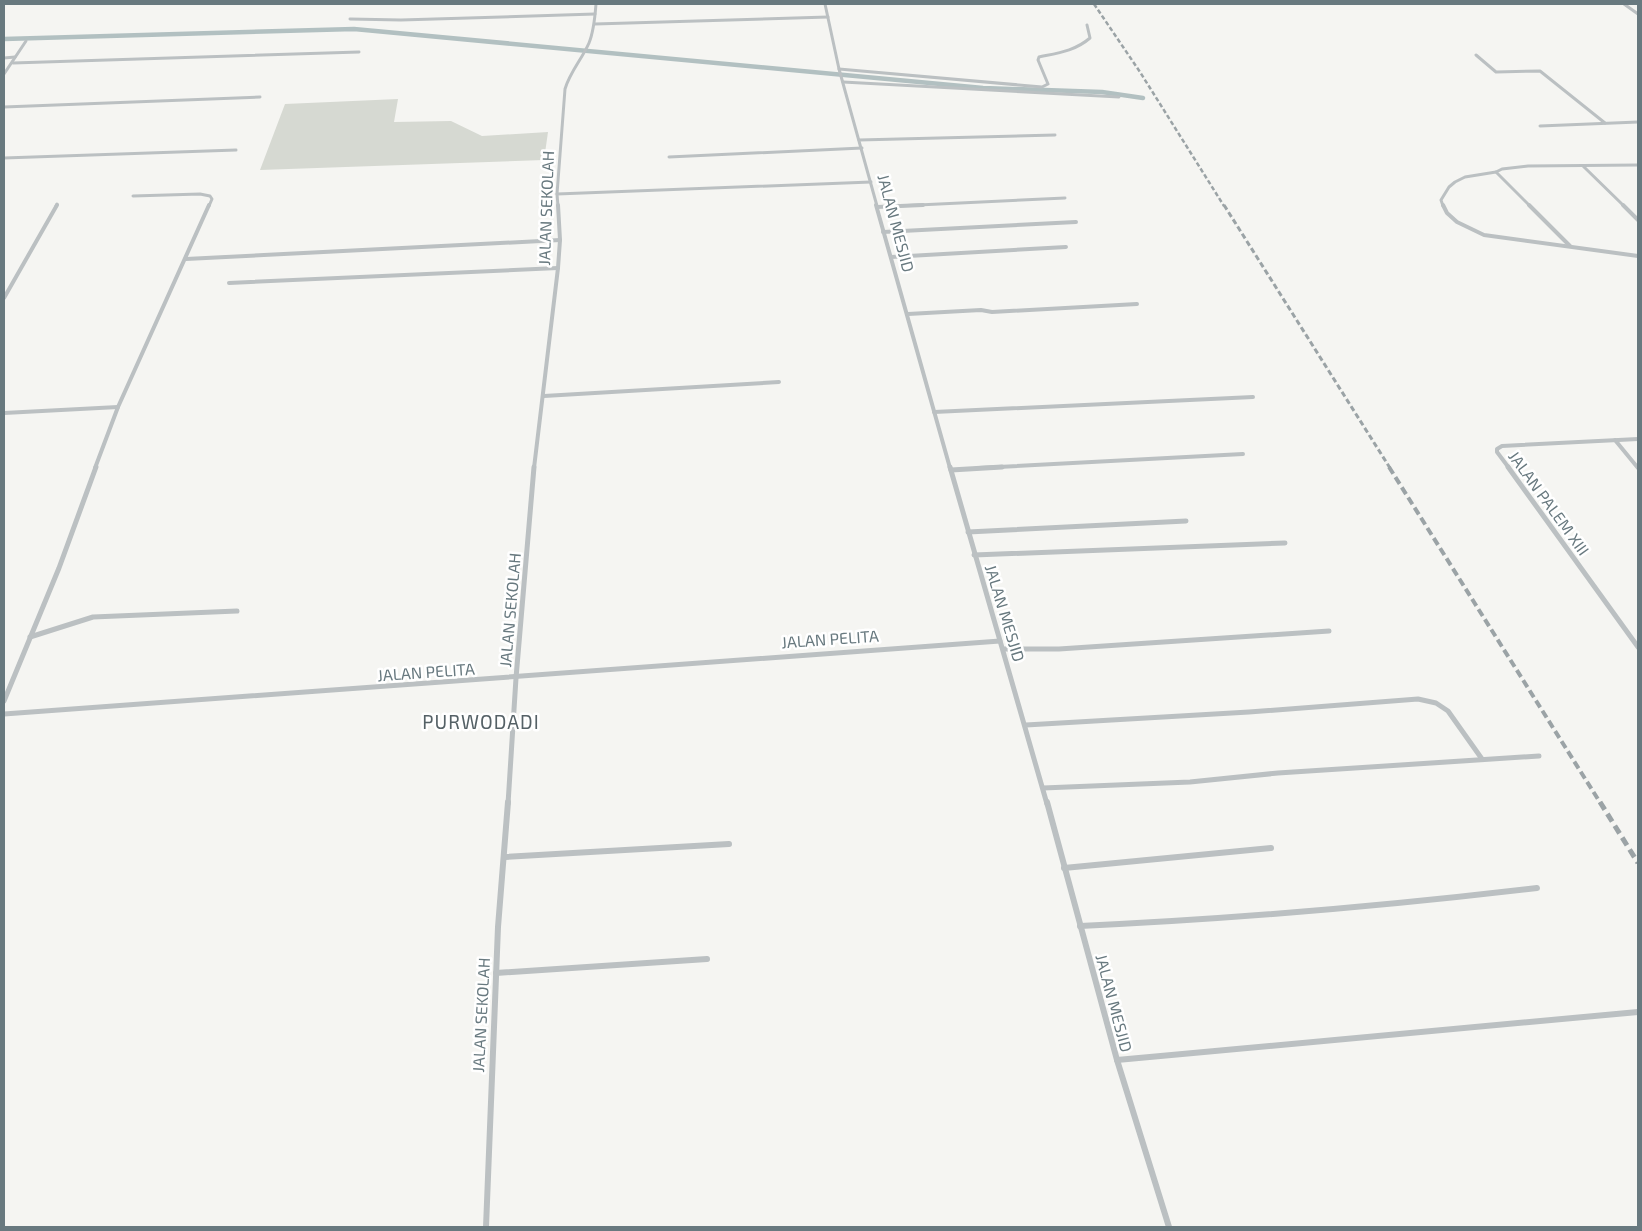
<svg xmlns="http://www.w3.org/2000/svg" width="1642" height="1231" font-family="'Exo 2',sans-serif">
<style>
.green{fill:#d6d9d2}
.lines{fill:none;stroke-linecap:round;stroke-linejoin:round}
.stream{stroke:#b2c0c1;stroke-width:4.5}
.street-far3{stroke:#bbc0c2;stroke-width:3}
.street-far2{stroke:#bbc0c2;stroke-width:4}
.street-far1{stroke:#bbc0c2;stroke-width:5}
.street{stroke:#bbc0c2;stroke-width:6}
.rail-far3{stroke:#9ba3a6;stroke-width:2.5;stroke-dasharray:4.5 2.5;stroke-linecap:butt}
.rail-far2{stroke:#9ba3a6;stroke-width:3;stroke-dasharray:5.5 3;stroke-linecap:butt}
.rail-far1{stroke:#9ba3a6;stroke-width:4;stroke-dasharray:8 4;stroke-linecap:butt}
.rail{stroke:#9ba3a6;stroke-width:5;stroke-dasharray:9 5;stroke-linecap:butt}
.labels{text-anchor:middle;stroke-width:5;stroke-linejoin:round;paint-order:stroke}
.street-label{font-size:16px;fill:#68797f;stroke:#fff}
.quarter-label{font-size:19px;letter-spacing:1px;fill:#556166;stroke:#fff}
</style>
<rect width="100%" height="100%" fill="#f5f5f2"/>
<path class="green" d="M398,99L394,122L451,121L482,136L548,132L544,160L260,170L285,104Z"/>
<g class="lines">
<path class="stream" d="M4,39L354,29L983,88L1102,92L1143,98"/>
<g class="street-far3">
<path d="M825,4L839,69L877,206"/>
<path d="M1624,4L1638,14"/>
<path d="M350,19L401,20L595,14"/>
<path d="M595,24L828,17"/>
<path d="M1476,55L1496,72L1540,71L1605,123"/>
<path d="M4,58L15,57"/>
<path d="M13,63L359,52"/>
<path d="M839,69L1042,87L1048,84L1038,60L1039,57C1058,53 1075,51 1090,38L1087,25"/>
<path d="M4,74L26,41"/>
<path d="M843,82L1119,97"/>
<path d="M4,107L260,97"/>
<path d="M1540,126L1638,122"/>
<path d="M859,140L1055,135"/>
<path d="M669,157L862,148"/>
<path d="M4,158L236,150"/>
<path d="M1583,166L1624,206"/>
<path d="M1496,172L1530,206"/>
<path d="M557,194L871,182"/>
<path d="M133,196L200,194L210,196L212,199L209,206"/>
<path d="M56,206L57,204"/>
<path d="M558,206L557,194L565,89C570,72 582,59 589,43C594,31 595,17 596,4"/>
<path d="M897,206L1065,198"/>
<path d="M1443,206L1441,200L1449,187L1455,182L1465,177L1496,172L1502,169L1528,166L1638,165"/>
</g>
<g class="street-far2">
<path d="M876,205L950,468"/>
<path d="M1443,205L1447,213L1457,222L1484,235L1638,256"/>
<path d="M1529,205L1570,246"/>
<path d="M1623,205L1638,220"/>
<path d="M877,207L923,205"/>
<path d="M883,232L1076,222"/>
<path d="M891,257L1066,247"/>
<path d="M186,259L560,240"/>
<path d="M229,283L558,268"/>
<path d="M4,298L57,205"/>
<path d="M908,314L981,310L992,312L1137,304"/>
<path d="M544,396L779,382"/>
<path d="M934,412L1253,397"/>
<path d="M4,413L118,407"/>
<path d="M1615,440L1638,468"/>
<path d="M95,468L118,407L209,205"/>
<path d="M534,468L558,268L560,240L558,205"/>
<path d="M979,468L1243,454"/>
<path d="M1509,468L1497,452V449L1502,446L1638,439"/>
</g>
<g class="street-far1">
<path d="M950,467L1047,804"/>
<path d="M1508,467L1638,647"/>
<path d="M951,470L1002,467"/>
<path d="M968,532L1186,521"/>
<path d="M974,555L1285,543"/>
<path d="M30,637L93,617L237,611"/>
<path d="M1004,649H1059L1329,631"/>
<path d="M4,701L59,568L96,467"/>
<path d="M4,714L1000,641"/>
<path d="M1026,725L1249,712L1418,699L1436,703L1448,711L1482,759"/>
<path d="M1043,788L1190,782L1278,773L1539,756"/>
<path d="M508,804L516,678L534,467"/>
</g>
<g class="street">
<path d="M1047,802L1117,1060L1169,1227"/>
<path d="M505,857L729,844"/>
<path d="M1064,868L1271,848"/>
<path d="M1080,926C1233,919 1385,906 1537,888"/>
<path d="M496,973L707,959"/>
<path d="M1117,1060L1638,1012"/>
<path d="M486,1227L498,927L508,802"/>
</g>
<path class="rail-far3" d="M1094,4L1140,72L1224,206"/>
<path class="rail-far2" d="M1224,205L1390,468"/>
<path class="rail-far1" d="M1389,467L1601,804"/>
<path class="rail" d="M1600,802L1638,863"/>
</g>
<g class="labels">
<g class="street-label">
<text transform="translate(546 208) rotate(-88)" y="6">JALAN SEKOLAH</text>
<text transform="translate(896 223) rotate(75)" y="6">JALAN MESJID</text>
<text transform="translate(1549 503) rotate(54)" y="6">JALAN PALEM XIII</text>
<text transform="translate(510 610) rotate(-85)" y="6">JALAN SEKOLAH</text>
<text transform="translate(1005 613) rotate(73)" y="6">JALAN MESJID</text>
<text transform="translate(830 639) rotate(-4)" y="6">JALAN PELITA</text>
<text transform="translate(426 672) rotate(-4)" y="6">JALAN PELITA</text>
<text transform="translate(1114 1003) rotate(75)" y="6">JALAN MESJID</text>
<text transform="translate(481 1015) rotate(-87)" y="6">JALAN SEKOLAH</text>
</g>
<g class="quarter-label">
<text x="481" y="729">PURWODADI</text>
</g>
</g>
<rect width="1642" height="1231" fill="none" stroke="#68797f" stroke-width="10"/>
</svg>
